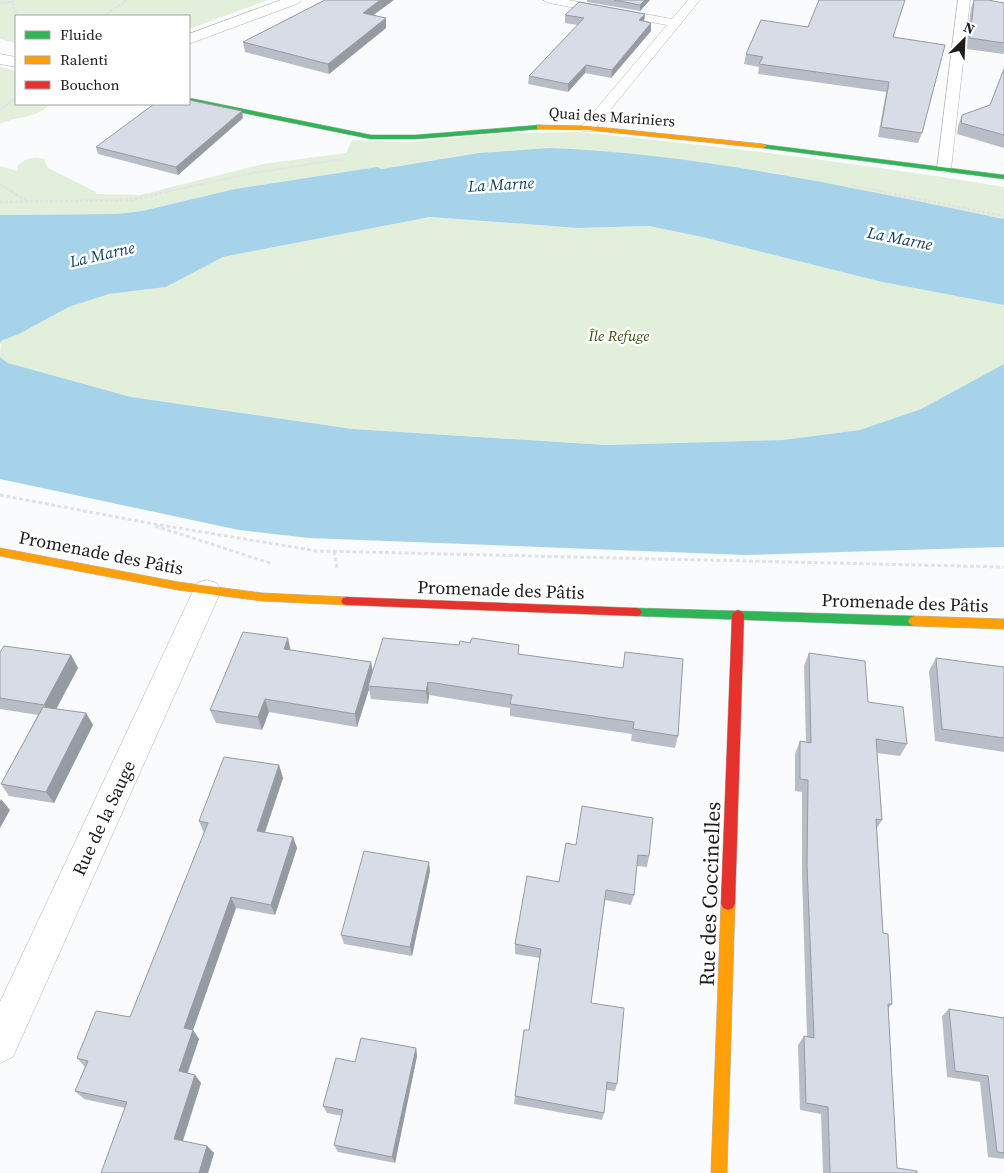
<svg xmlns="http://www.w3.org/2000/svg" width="1004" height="1173" font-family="'Source Serif 4',serif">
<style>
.green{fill:#e2efda}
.water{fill:#a7d3ea}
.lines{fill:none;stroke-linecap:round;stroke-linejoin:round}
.lane-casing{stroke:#b2b3b4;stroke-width:1}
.street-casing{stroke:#b2b3b4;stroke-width:1}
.fast-casing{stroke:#b2b3b4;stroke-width:1}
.slow-casing{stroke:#b2b3b4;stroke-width:1}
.jam-casing{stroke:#b2b3b4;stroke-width:1}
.path-far2{stroke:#e2e2e3;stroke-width:2;stroke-dasharray:2.5 1;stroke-linecap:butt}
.path-far1{stroke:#e2e2e3;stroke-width:2.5;stroke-dasharray:3 2;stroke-linecap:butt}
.path{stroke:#e2e2e3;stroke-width:3;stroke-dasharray:4 2.5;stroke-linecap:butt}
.lane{fill:#fefeff;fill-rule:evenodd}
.street{fill:#fefeff;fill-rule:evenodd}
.fast{fill:#30b455;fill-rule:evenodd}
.slow{fill:#ff9f0a;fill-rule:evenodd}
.jam{fill:#e5322d;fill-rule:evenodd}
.wall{fill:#b9bdc7}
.shaded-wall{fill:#969aa2}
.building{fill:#d7dce7;stroke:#969aa2}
.labels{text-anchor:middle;stroke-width:5;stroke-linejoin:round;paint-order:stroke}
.far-street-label{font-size:15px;fill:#1c1c1d;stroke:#fff}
.far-park-label{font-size:15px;font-style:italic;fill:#325606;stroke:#fff}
.far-water-label{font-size:16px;font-style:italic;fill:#0d435a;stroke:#fff}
.street-label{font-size:18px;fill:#1c1c1d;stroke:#fff}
.near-street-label{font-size:21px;fill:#1c1c1d;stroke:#fff}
</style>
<rect width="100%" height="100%" fill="#fafbfc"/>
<g class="green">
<path d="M0,0H268L189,29V16H16V43L0,39Z"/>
<path d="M0,67L16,71V104H50C37,119 16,116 0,124Z"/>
<path d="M578,132C721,146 863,164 1004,187V219L768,172L656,157L571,149L501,151L382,169L377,167L235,189L142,211L116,214L0,215V166L18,171L17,166C26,158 32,156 44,159L48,168L96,192V194L140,195L263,164L346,153L352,140L409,142L505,133Z"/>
<path d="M430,217L578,228L649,226L702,237L882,282L1004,305V364L921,409L860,430L782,440L607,445L353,429L131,397L8,363L0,357L1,341L19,334L69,307L109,294L166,287L223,257Z"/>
</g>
<g class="water">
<path d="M549,148C703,154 854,188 1004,219V305L882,282L702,237L649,226L578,228L430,217L223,257L166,287L109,294L69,307L19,334L1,341L0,344V215L116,214L142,211L235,189L377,167L382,169L479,153Z"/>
<path d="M0,357L8,363L131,397L353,429L607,445L782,440L860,430L921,409L1004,364V547L745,555L309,538L239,530L0,479Z"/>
</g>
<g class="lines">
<g class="lane-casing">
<g id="lane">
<path d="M543,0H568L672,19L688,0H700L593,131H583L581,128L583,125L667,25L549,3Z"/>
<path d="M958,0H970L951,169L944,173L937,169Z"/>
</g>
</g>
<g class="street-casing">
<g id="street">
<path d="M281,0H301L299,3L189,44V34Z"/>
<path d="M0,54L16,57V67L0,64Z"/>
<path d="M207,580L217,583L221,591L13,1057L0,1063V1002L193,591L197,583Z"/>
</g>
</g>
<g class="fast-casing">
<g id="fast">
<path d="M189,98L371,135H416L540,125L544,127L540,129L416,139H371L189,102Z"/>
<path d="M760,144L1004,175V179L763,148L759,146Z"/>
<path d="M636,608L914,616L918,618L920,621L918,624L914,626L636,616L632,615L630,612L632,609Z"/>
</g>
</g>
<g class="slow-casing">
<g id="slow">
<path d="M537,125L588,126L763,144L767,146L763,148L588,130L540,129H537Z"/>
<path d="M0,548L178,582L262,593L347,597L351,598L353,601L351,604L347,605L262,601L178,590L0,556Z"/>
<path d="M914,616L1004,619V629L914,626L910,624L908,621L910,618Z"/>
<path d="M728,896L733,898L735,903L727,1173H711L721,903L723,898Z"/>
</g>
</g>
<g class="jam-casing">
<g id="jam">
<path d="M347,597L636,608L640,609L642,612L640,615L636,616L347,605L343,604L341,601L343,598Z"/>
<path d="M738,610L742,612L744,615L735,903L733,908L728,910L723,908L721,903L732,615L734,612Z"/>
</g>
</g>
<g class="path-far2">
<path d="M13,0V7L19,16"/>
<path d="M0,3L12,2"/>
<path d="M104,16L127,0"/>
<path d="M0,110L16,97"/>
<path d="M0,184L13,192"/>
<path d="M850,185L886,192"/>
<path d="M166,192L253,173L343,159"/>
</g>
<g class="path-far1">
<path d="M11,191L25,200"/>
<path d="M879,191L1004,216"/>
<path d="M0,202L130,200L171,191"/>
</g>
<g class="path">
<path d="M0,495L148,523L317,551L1004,567"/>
<path d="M155,526L270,563"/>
<path d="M334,551L337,569"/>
</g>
<use href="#lane" class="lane"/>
<use href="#street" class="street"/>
<use href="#fast" class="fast"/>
<use href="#slow" class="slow"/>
<use href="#jam" class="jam"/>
</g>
<g class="wall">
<path d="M587,0H650L640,11L587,2Z"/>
<path d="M974,0H988L1004,3V54L966,49L971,8Z"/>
<path d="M373,15L386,28L329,74L245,52L243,42Z"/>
<path d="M565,15L644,21L651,31L611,78L585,73L568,92L528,84L529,76L578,25L565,23Z"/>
<path d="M893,37L922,133L918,143L878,137L886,92L758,74L759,67L744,64L746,54Z"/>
<path d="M1004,69V148L957,134L958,126L962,115L990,105Z"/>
<path d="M243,118L178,175L98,154L96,147Z"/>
<path d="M291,650L371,662L373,672L519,654L678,736L675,748L631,741L632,734L510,716V708L429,695L428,704L371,699L369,689L357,727L269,712L262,730L216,723L210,710Z"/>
<path d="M0,652L71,655L78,668L56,709L86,713L93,725L54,803L9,796L1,784L38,715L0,709Z"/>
<path d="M809,653L868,702L907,744L900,756L877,753L882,820L877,828L883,933L892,1004L888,1009L897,1168L917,1173H823L821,1114L800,1110L798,1045L804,1036H807L802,876V792L795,791V754L800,741L806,742L804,666Z"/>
<path d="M936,658L1004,667V752L935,741L929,671Z"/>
<path d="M279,765L283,778L265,833L293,837L297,848L275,915L236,908L193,1030L199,1039L188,1073L195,1075L201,1083L183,1141L207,1146L214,1153L208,1173L125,1108L84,1099L75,1091L85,1067L77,1058L130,1017L204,833L199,821Z"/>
<path d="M576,845L649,856L647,867L637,866L634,895L631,905L605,900L591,1003L617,1084L615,1091L606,1090L604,1113L602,1120L514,1104L515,1096L529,1030L540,958L515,954V944L559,882Z"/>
<path d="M430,871L412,956L344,944L341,935Z"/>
<path d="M949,1009L1004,1018V1159L988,1157L980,1082L947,1077L942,1016Z"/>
<path d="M416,1048L417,1056L395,1163L338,1152L334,1145L342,1116L327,1113L323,1106L355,1062Z"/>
</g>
<g class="shaded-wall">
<path d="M380,0H394L364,22L363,13Z"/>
<path d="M645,0H650L640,11V5Z"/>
<path d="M645,14L644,23L639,20Z"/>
<path d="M386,18V28L329,74L328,64Z"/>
<path d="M651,23V31L611,78L612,70Z"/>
<path d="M586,65L585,73L568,92V84Z"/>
<path d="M242,111L243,118L178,175L176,167Z"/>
<path d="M288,638L291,652L284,649Z"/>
<path d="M71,655L78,668L52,717L44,705Z"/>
<path d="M371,662L373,675L368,686L369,689L357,727L355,714Z"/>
<path d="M428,682L429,695L428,704L426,691Z"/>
<path d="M265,699L269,712L262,730L258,717Z"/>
<path d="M86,713L93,725L54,803L46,792Z"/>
<path d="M279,765L283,778L261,843L257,831Z"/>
<path d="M1,799L10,810L0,828V801Z"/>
<path d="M293,837L297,848L275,915L271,905Z"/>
<path d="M429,862L430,871L412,956L410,947Z"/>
<path d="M231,897L236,908L193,1030L199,1039L185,1079L179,1071L184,1028Z"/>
<path d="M416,1048L417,1056L395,1163L392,1157Z"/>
<path d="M195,1075L201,1083L181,1146L174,1139Z"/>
<path d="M207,1146L214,1153L208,1173H199Z"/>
</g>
<g class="building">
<path d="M325,0H380L363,13L386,18L328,64L243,42Z"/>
<path d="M614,0H645L640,5Z"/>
<path d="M819,0H905L893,37L945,45L922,133L881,127L889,82L759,64L763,57L746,54L761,20L808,27Z"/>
<path d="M974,0H988L1004,3V43L970,38Z"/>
<path d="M579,2L645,14L639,20L651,23L612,70L586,65L568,84L529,76L584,18L565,15Z"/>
<path d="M1004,69V135L961,123L962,115L990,105Z"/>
<path d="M189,100L242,111L176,167L96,147L154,104H189Z"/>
<path d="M243,632L288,638L284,649L371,662L355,714L265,699L258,717L210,710Z"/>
<path d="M383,638L459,645L460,641L470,643L472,638L519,645L518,654L623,668L625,652L683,659L678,736L633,729L634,722L510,704L512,695L428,682L426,691L368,686Z"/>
<path d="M4,646L71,655L44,705L0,698V652Z"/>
<path d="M809,653L865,661L868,702L903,707L907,744L876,739L882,820L876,819L883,933L888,934L892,1004H888L897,1168L917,1171V1173H830L828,1107L806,1103L804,1036L814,1038L807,865L808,780L800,779V741L811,743Z"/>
<path d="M936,658L1004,667V738L942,729Z"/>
<path d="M43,707L86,713L46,792L1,784Z"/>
<path d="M224,757L279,765L257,831L293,837L271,905L231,897L184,1028L193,1030L179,1071L195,1075L174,1139L207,1146L199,1173H101L127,1102L75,1091L88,1061L77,1058L96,1011L130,1017L208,823L199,821Z"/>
<path d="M582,806L653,818L649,856L638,855L634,895L606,890L591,1003L624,1008L617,1084L607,1082L604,1113L515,1096L524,1030H529L541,949L515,944L527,876L559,882L566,843L576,845Z"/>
<path d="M364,851L429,862L410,947L341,935Z"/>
<path d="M949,1009L1004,1018V1153L997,1152L988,1076L955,1071Z"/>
<path d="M361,1038L416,1048L392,1157L334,1145L343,1110L323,1106L336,1058L355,1062Z"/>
</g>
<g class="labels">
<g class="far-street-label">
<text transform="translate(612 117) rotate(4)" y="5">Quai des Mariniers</text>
</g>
<g class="far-park-label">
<text x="619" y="341">Île Refuge</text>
</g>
<g class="far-water-label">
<text transform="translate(501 184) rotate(-3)" y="6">La Marne</text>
<text transform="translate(900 238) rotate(11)" y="6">La Marne</text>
<text transform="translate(102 254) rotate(-13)" y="6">La Marne</text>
</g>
<g class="street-label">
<text transform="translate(101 553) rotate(11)" y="6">Promenade des Pâtis</text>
<text transform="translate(501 590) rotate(2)" y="6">Promenade des Pâtis</text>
<text transform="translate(905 603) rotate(2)" y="6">Promenade des Pâtis</text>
<text transform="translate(104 818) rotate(-65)" y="6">Rue de la Sauge</text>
</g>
<g class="near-street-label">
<text transform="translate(710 894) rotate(-88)" y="7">Rue des Coccinelles</text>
</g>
</g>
<rect x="15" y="15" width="175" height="90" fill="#ffffff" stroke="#a4a4a5"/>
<rect x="25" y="31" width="25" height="8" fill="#30b455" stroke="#a4a4a5"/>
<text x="60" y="40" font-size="15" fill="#1c1c1d">Fluide</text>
<rect x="25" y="56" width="25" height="8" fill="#ff9f0a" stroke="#a4a4a5"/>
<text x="60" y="65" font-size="15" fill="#1c1c1d">Ralenti</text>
<rect x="25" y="81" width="25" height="8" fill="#e5322d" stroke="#a4a4a5"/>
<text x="60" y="90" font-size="15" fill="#1c1c1d">Bouchon</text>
<g transform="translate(964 40) rotate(24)" stroke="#ffffff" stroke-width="4" paint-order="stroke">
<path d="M0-4L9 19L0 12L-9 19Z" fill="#1c1c1d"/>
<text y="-8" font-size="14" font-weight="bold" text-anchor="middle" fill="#1c1c1d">N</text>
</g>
</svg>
